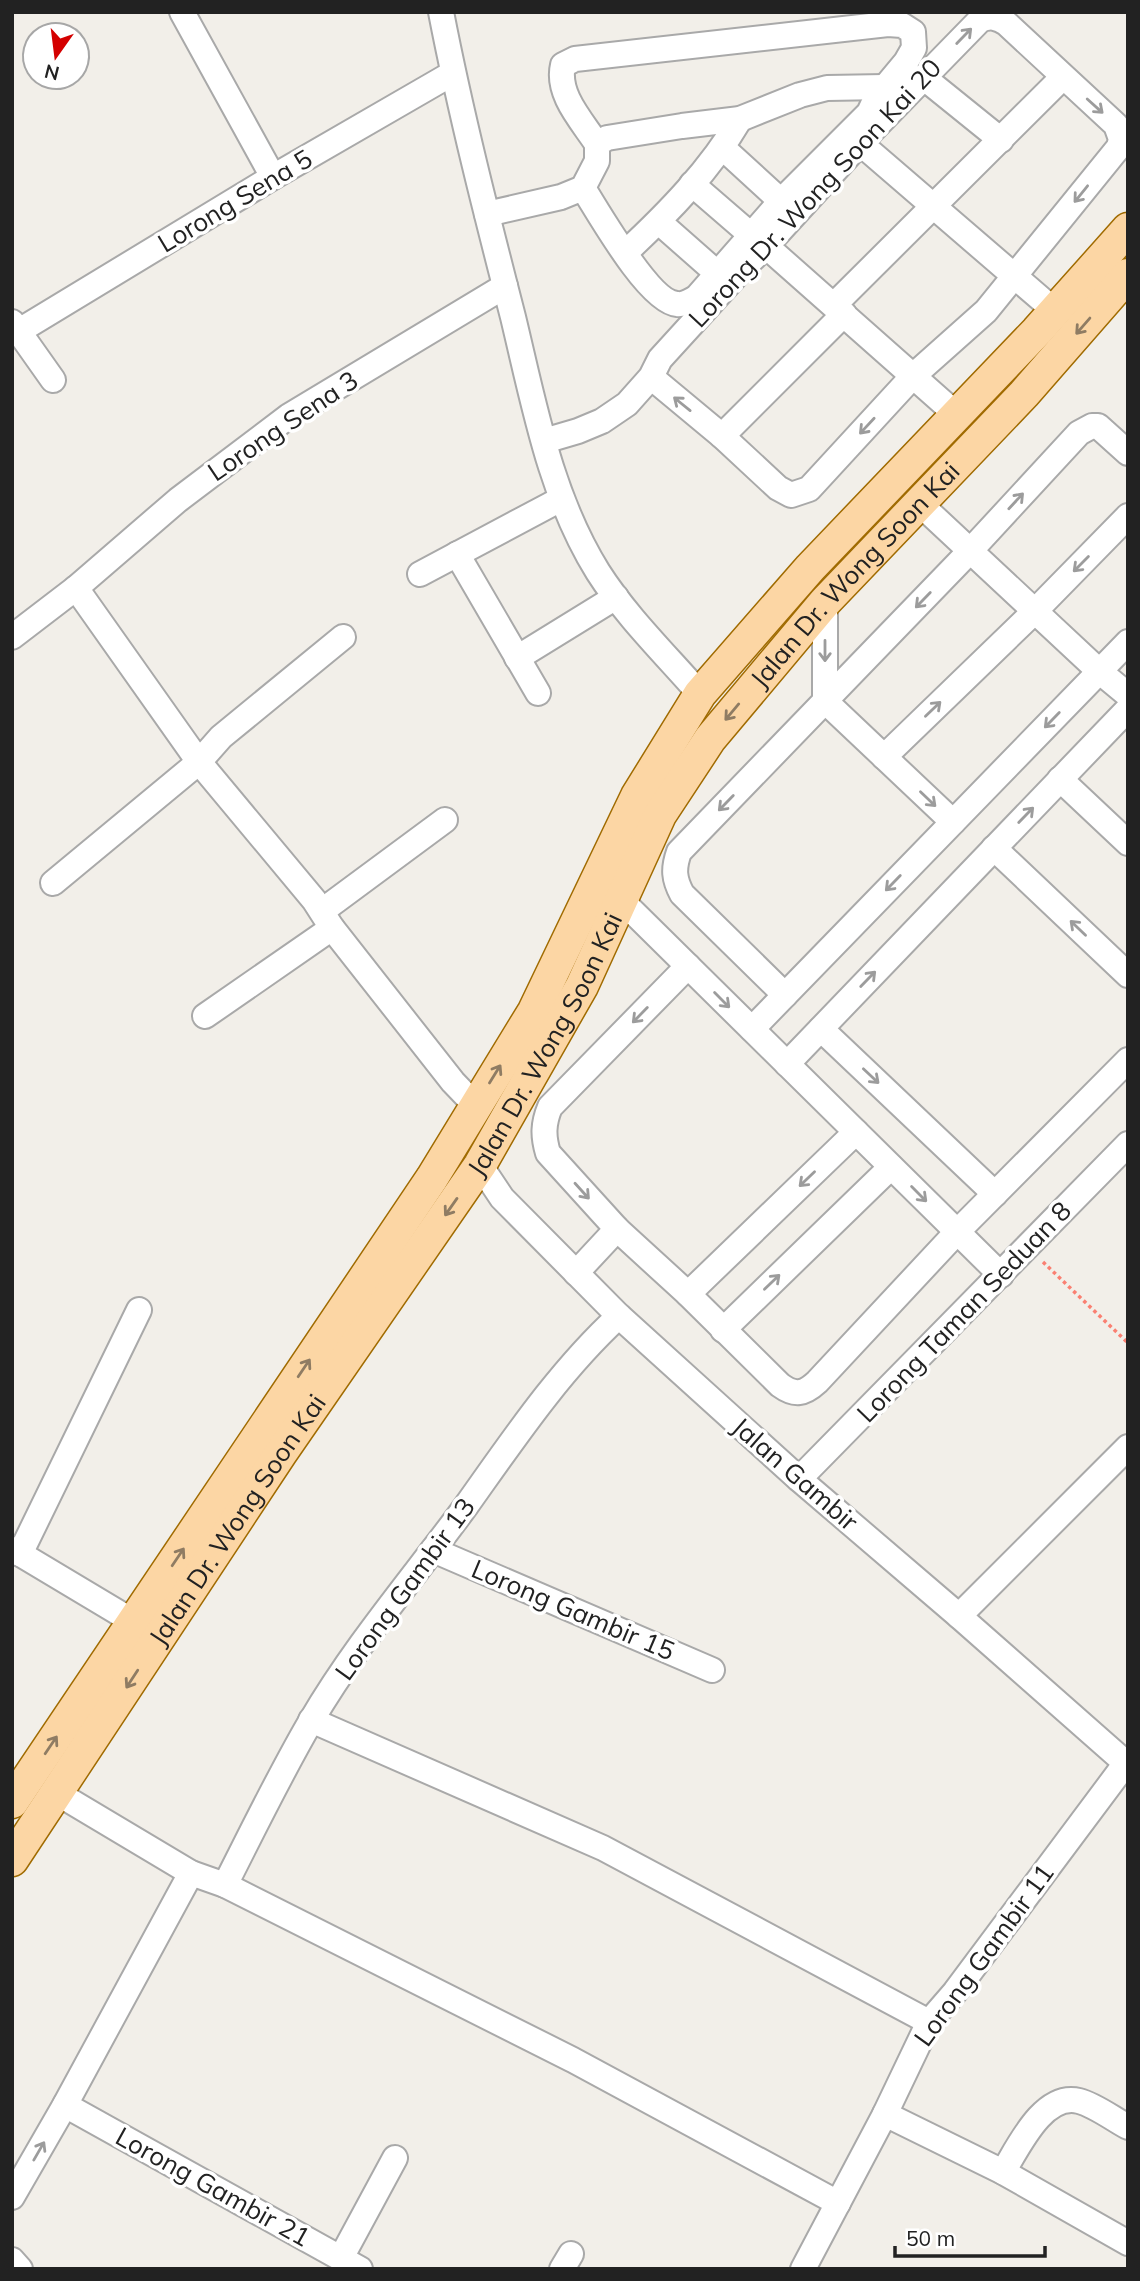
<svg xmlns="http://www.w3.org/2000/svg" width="1140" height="2281" font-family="Mulish,sans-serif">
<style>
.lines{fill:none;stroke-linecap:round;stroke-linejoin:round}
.minor-casing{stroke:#a9a9a9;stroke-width:28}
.major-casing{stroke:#a06b00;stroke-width:35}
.path{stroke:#fa8072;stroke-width:3.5;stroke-dasharray:3.5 3.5;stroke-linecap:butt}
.minor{stroke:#fff;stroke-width:24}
.major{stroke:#fcd6a4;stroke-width:32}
.oneway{stroke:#9c9c9c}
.oneway2{stroke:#8f7c63}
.labels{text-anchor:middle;stroke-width:7;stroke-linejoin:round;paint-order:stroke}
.street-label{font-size:26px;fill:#222;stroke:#fff}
</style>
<rect width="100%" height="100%" fill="#f2efe9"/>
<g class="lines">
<g class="minor-casing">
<g id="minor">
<path d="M182,12L273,177"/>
<path d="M441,12C461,115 487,216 513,317C534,404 550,495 598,572C626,616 666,655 700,694"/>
<path d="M923,77L1001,140"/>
<path d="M860,143L1055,311"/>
<path d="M723,148L781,201"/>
<path d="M692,184L751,235"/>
<path d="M583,188C599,213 649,302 677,304C684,305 691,301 697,297L781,201L869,113L876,98L906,62L914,48L913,32L902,25L888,24L575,59L563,65C556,94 582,121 597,144"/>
<path d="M487,214L561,197L583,188L597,161V144L607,138L682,126L740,119L800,95L827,88L885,87"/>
<path d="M659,222L718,274"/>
<path d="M766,246L957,415"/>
<path d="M625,253C668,213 710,170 740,119"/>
<path d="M834,305L1063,77"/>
<path d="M12,322L53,380"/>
<path d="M19,331L273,177L453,73"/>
<path d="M722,436L844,314"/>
<path d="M544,441L578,431L602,421L627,404L651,377L660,359L742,269L766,246L860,143L980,20C990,16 997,17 1006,23L1116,125L1121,139L1119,147L986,311L913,376L809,489L791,495L778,488L722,436L651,377"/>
<path d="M919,503L1099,671L1128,695"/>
<path d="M457,554L538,693"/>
<path d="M420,574L561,499"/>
<path d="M76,588L199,762L314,900L332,928L453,1082L476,1106"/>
<path d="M825,602V701L953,822"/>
<path d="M12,637L76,588L178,500L289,416L505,286"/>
<path d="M517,658L616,597"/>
<path d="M884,757L1035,611L1128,516"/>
<path d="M1060,779L1128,843"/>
<path d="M994,848L1128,975"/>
<path d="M53,883L199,762L221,737L343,637"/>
<path d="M621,900L1001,1275"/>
<path d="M322,911L445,820"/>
<path d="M688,966L550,1107C543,1124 543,1136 548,1153L617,1229L688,1294L780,1385C795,1396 804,1394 817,1382L957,1232L1128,1060"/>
<path d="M785,995L682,894C674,879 673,869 679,852L970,551L1079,433L1092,426H1098L1128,453"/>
<path d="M205,1016L332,928"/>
<path d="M752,1029L1128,642"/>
<path d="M821,1029L995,1194"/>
<path d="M787,1064L1128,709"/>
<path d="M480,1165L502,1198L619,1316L799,1479L959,1616L1128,1765"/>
<path d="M576,1273L617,1229"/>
<path d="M688,1294L856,1132"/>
<path d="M723,1330L891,1167"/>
<path d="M799,1479L1128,1144"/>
<path d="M12,1549L134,1622"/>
<path d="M433,1550L712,1670"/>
<path d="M20,1554L139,1310"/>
<path d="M959,1616L1128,1447"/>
<path d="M311,1720L603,1848L929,2022"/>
<path d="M57,1793L191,1873L225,1885L573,2060L838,2203"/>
<path d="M225,1885C253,1830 280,1774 311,1721C356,1644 414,1577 466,1506C513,1440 559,1371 619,1316"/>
<path d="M65,2105L360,2269"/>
<path d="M885,2114L1003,2172L1128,2243"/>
<path d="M1003,2172C1018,2148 1043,2092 1079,2101C1095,2105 1113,2119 1128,2127"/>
<path d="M12,2197L65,2105L191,1873"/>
<path d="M341,2258L395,2158"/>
<path d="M12,2260L20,2269"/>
<path d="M562,2269L571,2254"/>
<path d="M803,2269L885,2114L929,2022L955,1992L1126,1763"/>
</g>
</g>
<g class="major-casing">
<g id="major">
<path d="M12,1802L432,1178L534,1011L637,796L700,694L810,568L1037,331L1128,229"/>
<path id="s1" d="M12,1860L281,1453L480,1165L582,986L660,815L710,739L825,602L1024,394L1128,275"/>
</g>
</g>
<path class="path" d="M1043,1262L1128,1343"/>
<use href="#minor" class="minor"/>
<use href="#major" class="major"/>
</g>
<defs><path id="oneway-shaft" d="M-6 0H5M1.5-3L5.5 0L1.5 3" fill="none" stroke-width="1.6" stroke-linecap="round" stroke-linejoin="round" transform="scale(1.75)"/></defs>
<g class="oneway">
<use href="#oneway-shaft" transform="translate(964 36) rotate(-46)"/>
<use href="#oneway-shaft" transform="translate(1095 106) rotate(42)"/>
<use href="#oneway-shaft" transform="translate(1081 194) rotate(129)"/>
<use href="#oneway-shaft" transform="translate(682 404) rotate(-141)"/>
<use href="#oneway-shaft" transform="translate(867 426) rotate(133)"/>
<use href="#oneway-shaft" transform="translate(1016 501) rotate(-47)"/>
<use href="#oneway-shaft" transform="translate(1081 564) rotate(135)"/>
<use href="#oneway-shaft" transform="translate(923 600) rotate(134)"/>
<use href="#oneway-shaft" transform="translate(825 651) rotate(90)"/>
<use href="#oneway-shaft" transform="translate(933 709) rotate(-44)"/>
<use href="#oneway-shaft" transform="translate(1052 720) rotate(134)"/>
<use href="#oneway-shaft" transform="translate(928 799) rotate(44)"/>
<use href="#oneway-shaft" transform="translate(726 803) rotate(134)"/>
<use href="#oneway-shaft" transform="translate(1026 815) rotate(-46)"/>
<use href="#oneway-shaft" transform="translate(893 883) rotate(134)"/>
<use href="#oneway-shaft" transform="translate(1078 928) rotate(-136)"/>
<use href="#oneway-shaft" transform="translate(868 979) rotate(-46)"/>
<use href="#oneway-shaft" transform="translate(722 1000) rotate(45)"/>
<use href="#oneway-shaft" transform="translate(640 1015) rotate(134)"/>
<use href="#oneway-shaft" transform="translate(871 1076) rotate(43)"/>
<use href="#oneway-shaft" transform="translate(807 1179) rotate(136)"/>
<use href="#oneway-shaft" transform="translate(582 1191) rotate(48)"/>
<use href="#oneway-shaft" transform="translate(919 1194) rotate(45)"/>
<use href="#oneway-shaft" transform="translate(772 1282) rotate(-44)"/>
<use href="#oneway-shaft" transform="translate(39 2151) rotate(-60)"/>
</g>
<g class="oneway2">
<use href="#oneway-shaft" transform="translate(1083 326) rotate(131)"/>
<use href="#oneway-shaft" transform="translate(732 712) rotate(130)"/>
<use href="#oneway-shaft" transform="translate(495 1074) rotate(-58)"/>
<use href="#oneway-shaft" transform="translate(451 1207) rotate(125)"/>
<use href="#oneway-shaft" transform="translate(304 1368) rotate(-56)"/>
<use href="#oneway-shaft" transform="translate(178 1557) rotate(-56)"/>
<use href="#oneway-shaft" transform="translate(132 1679) rotate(123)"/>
<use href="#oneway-shaft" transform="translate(51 1745) rotate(-56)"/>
</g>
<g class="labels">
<g class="street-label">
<text transform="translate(815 193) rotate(-47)" y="9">Lorong Dr. Wong Soon Kai 20</text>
<text transform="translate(235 201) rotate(-31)" y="9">Lorong Sena 5</text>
<text transform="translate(283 426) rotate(-34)" y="9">Lorong Sena 3</text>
<text dy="9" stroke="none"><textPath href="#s1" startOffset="1542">Jalan Dr. Wong Soon Kai</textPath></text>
<text dy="9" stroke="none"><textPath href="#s1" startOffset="975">Jalan Dr. Wong Soon Kai</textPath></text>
<text transform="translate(964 1312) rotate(-46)" y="9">Lorong Taman Seduan 8</text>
<text transform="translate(795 1474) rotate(41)" y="9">Jalan Gambir</text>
<text dy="9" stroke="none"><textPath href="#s1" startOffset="408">Jalan Dr. Wong Soon Kai</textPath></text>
<text transform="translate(405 1589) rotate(-54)" y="9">Lorong Gambir 13</text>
<text transform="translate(573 1610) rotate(23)" y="9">Lorong Gambir 15</text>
<text transform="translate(984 1955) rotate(-54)" y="9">Lorong Gambir 11</text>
<text transform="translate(213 2187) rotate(29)" y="9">Lorong Gambir 21</text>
</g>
</g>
<rect width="1140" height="2281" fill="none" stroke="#222222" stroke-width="28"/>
<g transform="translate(56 56) rotate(194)"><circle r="33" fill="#ffffff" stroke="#a7a7a7" stroke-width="2"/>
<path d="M0-5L12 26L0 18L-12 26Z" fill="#d40000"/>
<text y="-10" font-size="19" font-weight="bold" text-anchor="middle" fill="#222222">N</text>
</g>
<path d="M895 2246v10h150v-10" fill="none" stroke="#222222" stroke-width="3.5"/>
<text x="906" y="2246" font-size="21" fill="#222222" stroke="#ffffff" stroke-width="5" paint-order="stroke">50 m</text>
</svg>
